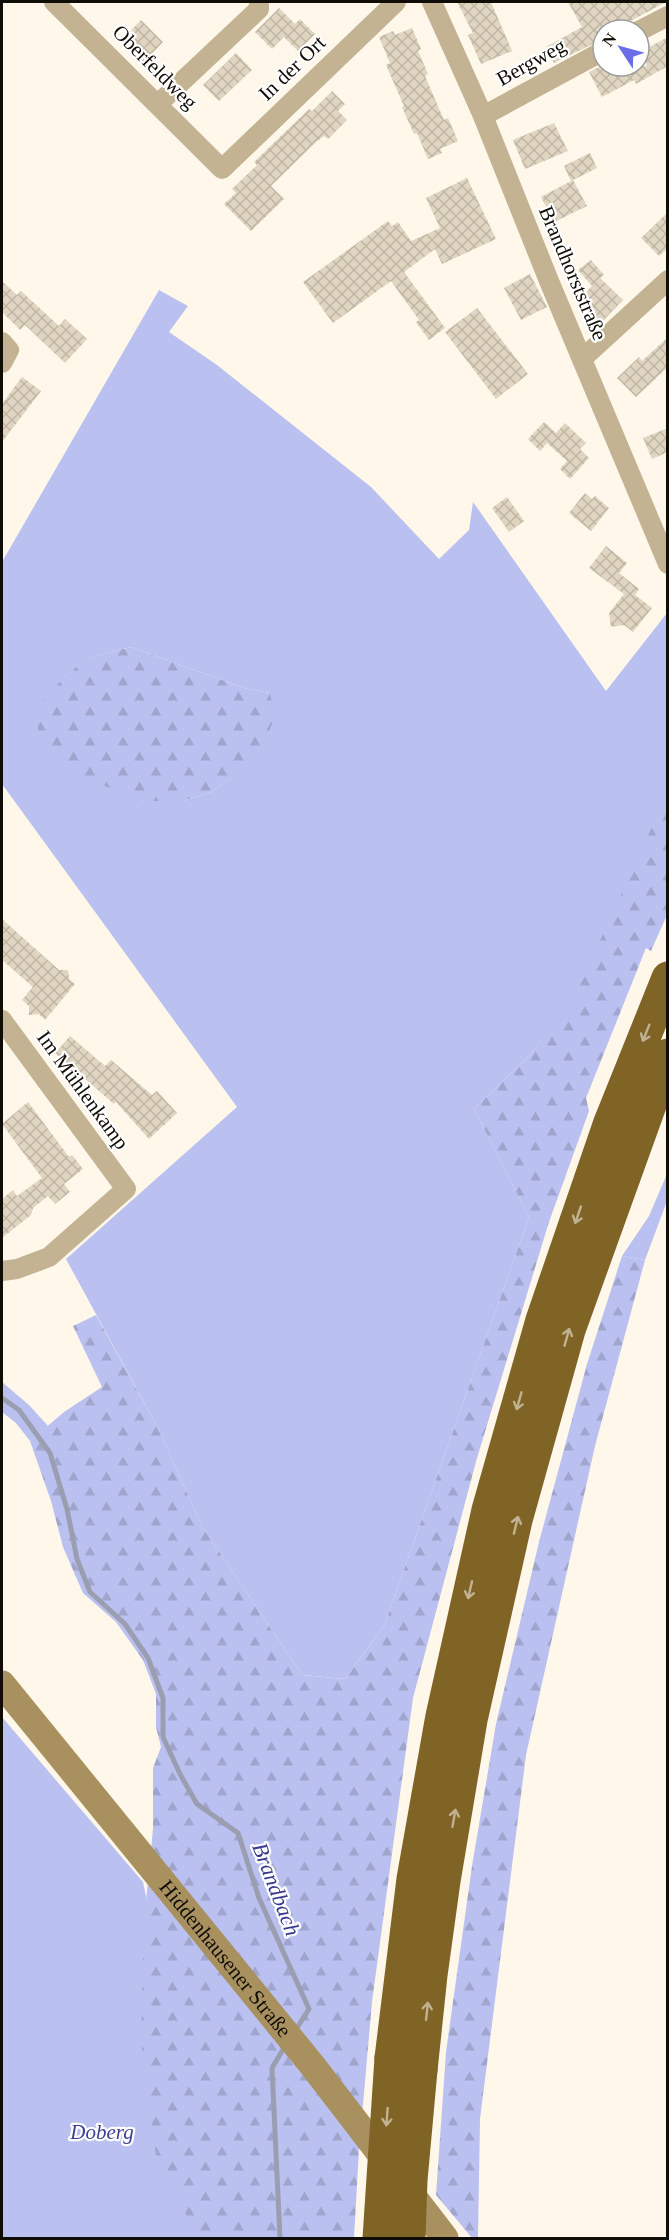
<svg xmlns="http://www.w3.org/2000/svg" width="669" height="2240" font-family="'Times New Roman',serif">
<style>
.green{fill:#bac1f0;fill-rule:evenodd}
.forest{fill:url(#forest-firs)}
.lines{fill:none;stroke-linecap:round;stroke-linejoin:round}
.stream{stroke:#9b9db1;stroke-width:5}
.building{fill:url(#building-cross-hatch)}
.street{stroke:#c3b392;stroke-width:20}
.secondary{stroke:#a9905f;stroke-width:27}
.highway{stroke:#806426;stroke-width:33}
.highway-bridge{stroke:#806426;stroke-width:33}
.oneway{stroke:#c0b292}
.labels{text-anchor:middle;stroke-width:4.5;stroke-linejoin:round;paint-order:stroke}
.street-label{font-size:21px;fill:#100c06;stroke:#fff}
.park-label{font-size:21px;font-style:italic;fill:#3d3f95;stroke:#fff}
.water-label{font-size:22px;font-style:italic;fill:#38398e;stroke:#fff}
</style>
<defs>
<pattern id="forest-firs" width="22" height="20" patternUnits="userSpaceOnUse" patternTransform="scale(1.5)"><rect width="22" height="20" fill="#bac1f0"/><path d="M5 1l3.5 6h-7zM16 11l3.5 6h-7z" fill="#9fa5cc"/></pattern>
<pattern id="building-cross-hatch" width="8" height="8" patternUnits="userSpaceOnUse" patternTransform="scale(1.5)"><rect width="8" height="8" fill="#e0d5c0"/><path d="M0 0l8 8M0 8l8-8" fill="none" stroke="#bfb6a4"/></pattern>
</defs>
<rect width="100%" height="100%" fill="#fef7ea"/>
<g class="green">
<path d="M159,290L188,306L169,332L217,365L371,487L439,559L469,530L473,502L606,691L667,613V798L571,1005L528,1057L474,1109L529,1217L384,1626L345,1679L302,1675L202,1526L158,1428L66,1259L237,1107L2,784V562ZM131,647L244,688L270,693L229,779L211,792L183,801H143L63,678L88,658Z"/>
<path d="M667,1174V1201L645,1260L622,1256L649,1216Z"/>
<path d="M2,1382L29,1405L48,1426L30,1441L16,1423L2,1412Z"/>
<path d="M2,1717L143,1882L217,2238H2Z"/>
</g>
<g class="forest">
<path d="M131,647L244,688L270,693L275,717L263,745L229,779L211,792L183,801H144L71,773L41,748L35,711L63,678L87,658Z"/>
<path d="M667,794V915L651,951L646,948L586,1098L589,1111L549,1222L477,1458L413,1698L372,2002L359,2150L354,2238H198L156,2156L141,2041L144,1922L153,1829V1768L161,1747L156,1727V1694L143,1660L116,1622L83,1593L63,1547L51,1501L30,1441L64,1412L102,1387L73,1326L96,1315L158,1428L202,1526L302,1675L345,1679L384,1626L529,1217L474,1109L528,1057L571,1004Z"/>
<path d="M622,1256L645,1260L595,1446L526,1755L480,2119L478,2238H472L436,2195L446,2052L472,1866L496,1724L539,1542L587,1364Z"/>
</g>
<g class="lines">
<g class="stream">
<path d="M2,1398L19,1410L50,1453L67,1509L77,1559L90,1592L125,1624L148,1658L163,1698V1737L180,1774L197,1804L238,1833L259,1898L309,2009L295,2031"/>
<path d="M280,2238L272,2068L285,2046"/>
</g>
</g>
<g class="building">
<path d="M457,2H491L512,51L481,64L468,35L473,33Z"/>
<path d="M568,2H666L614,30H603V39L554,63L546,47L582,27Z"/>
<path d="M279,8L295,24L300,19L315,34L298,51L284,37L272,49L255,32Z"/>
<path d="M141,20L163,42L143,63L121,41Z"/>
<path d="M412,28L421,49L418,51L428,74L425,76L444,120L448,118L458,141L440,149L442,153L428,159L417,133L414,134L402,107L404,106L386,65L390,63L379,37L393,31L395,35Z"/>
<path d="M668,37V66L636,84L634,80L602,97L589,72L603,65L647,66L640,52Z"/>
<path d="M236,53L252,70L219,101L203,85Z"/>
<path d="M332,91L345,104L338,111L347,120L328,139L324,136L316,142L271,186L284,199L251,231L224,204L236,193L232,189L257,165L254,162L309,109L312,111Z"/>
<path d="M554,123L568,151L525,169L513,140Z"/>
<path d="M590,153L597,168L571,181L564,166Z"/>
<path d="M467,178L496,239L442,264L435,249L404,272L445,328L429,340L416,322L419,320L391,281L333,323L303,282L388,221L392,226L398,222L411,241L440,228L426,198Z"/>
<path d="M573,180L587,206L554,222L541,197Z"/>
<path d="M668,212V248L659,256L641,238Z"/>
<path d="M591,260L604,275L600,278L623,300L601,323L578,300L592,286L578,270Z"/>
<path d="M530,274L547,307L521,320L504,288Z"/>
<path d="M2,281L17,295L21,291L59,326L65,319L87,339L65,363L25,325L20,330L2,312Z"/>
<path d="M477,308L528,374L496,399L445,332Z"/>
<path d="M668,337V367L636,397L617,378L639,357L642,361Z"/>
<path d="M22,377L41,391L2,442V404Z"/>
<path d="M544,422L556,433L565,423L586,443L580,449L589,458L570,479L560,469L567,461L547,443L540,451L528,439Z"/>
<path d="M668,428V452L652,459L643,438Z"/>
<path d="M585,493L592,499L595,496L609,508L591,531L569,513Z"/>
<path d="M507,497L524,521L509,532L492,508Z"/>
<path d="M606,546L627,563L619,573L639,589L635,595L652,608L633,632L624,625L611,627L609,613L624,594L589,568Z"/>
<path d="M2,919L59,970H68L69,979L75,984L45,1020L39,1014L29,1015V1006L22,1000L33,987L2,960Z"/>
<path d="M70,1036L105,1066L111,1060L152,1095L157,1091L177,1113L149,1139L116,1102L114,1104L55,1053Z"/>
<path d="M28,1102L69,1157L72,1155L83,1169L64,1184L70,1192L55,1204L48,1196L33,1208L31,1215L2,1238V1199L13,1190L17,1196L42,1178L2,1124Z"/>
</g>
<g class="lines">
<g class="street">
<path d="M54,2L222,169L396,2"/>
<path d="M432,2L483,116L549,281L668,564"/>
<path d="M639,31L668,16"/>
<path d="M158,104L259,9V2"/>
<path d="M483,116L603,51"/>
<path d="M2,342L9,350L2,363"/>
<path d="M582,359L668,280"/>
<path d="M2,1020L126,1189L49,1257L17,1269L2,1271"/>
</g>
<path class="secondary" id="s1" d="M2,1684L312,2065L445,2238"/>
<g class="highway">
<path d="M391,2058L413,1879L442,1716L488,1510L542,1320L609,1125L668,978"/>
<path d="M421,2070L431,1975L444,1881L471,1720L516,1520L569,1330L668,1055"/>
</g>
<g class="highway-bridge">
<path d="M379,2238L391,2058"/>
<path d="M409,2238L411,2180L421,2070"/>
</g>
</g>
<defs><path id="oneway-shaft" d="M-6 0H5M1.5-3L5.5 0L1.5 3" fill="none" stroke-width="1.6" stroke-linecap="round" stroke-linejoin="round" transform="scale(1.5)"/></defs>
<g class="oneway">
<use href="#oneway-shaft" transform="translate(646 1033) rotate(112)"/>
<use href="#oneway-shaft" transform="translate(578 1215) rotate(109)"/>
<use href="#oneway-shaft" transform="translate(567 1337) rotate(-74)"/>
<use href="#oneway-shaft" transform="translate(519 1401) rotate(106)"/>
<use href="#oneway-shaft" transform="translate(516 1525) rotate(-76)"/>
<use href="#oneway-shaft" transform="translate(470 1590) rotate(103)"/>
<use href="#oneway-shaft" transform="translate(454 1818) rotate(-80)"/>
<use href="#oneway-shaft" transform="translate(427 2011) rotate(-84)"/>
<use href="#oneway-shaft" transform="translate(387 2117) rotate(94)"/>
</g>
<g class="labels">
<g class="street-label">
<text transform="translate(531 62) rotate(-29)" y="7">Bergweg</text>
<text transform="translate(155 67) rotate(45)" y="7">Oberfeldweg</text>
<text transform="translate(292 68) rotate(-44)" y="7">In der Ort</text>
<text transform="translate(573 273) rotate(67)" y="7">Brandhorststraße</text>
<text transform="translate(83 1090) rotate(54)" y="7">Im Mühlenkamp</text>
<text dy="7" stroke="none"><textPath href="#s1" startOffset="354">Hiddenhausener Straße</textPath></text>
</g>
<g class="park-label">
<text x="102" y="2139">Doberg</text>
</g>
<g class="water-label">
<text transform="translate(277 1889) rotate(69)" y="8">Brandbach</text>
</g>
</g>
<rect width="669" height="2240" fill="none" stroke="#100c06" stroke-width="6"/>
<g transform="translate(621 48) rotate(306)"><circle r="28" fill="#ffffff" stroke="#9f9e9b" stroke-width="1.5"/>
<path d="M0-4.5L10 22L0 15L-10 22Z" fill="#696de7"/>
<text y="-9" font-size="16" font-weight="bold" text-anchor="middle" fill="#100c06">N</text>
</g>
</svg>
